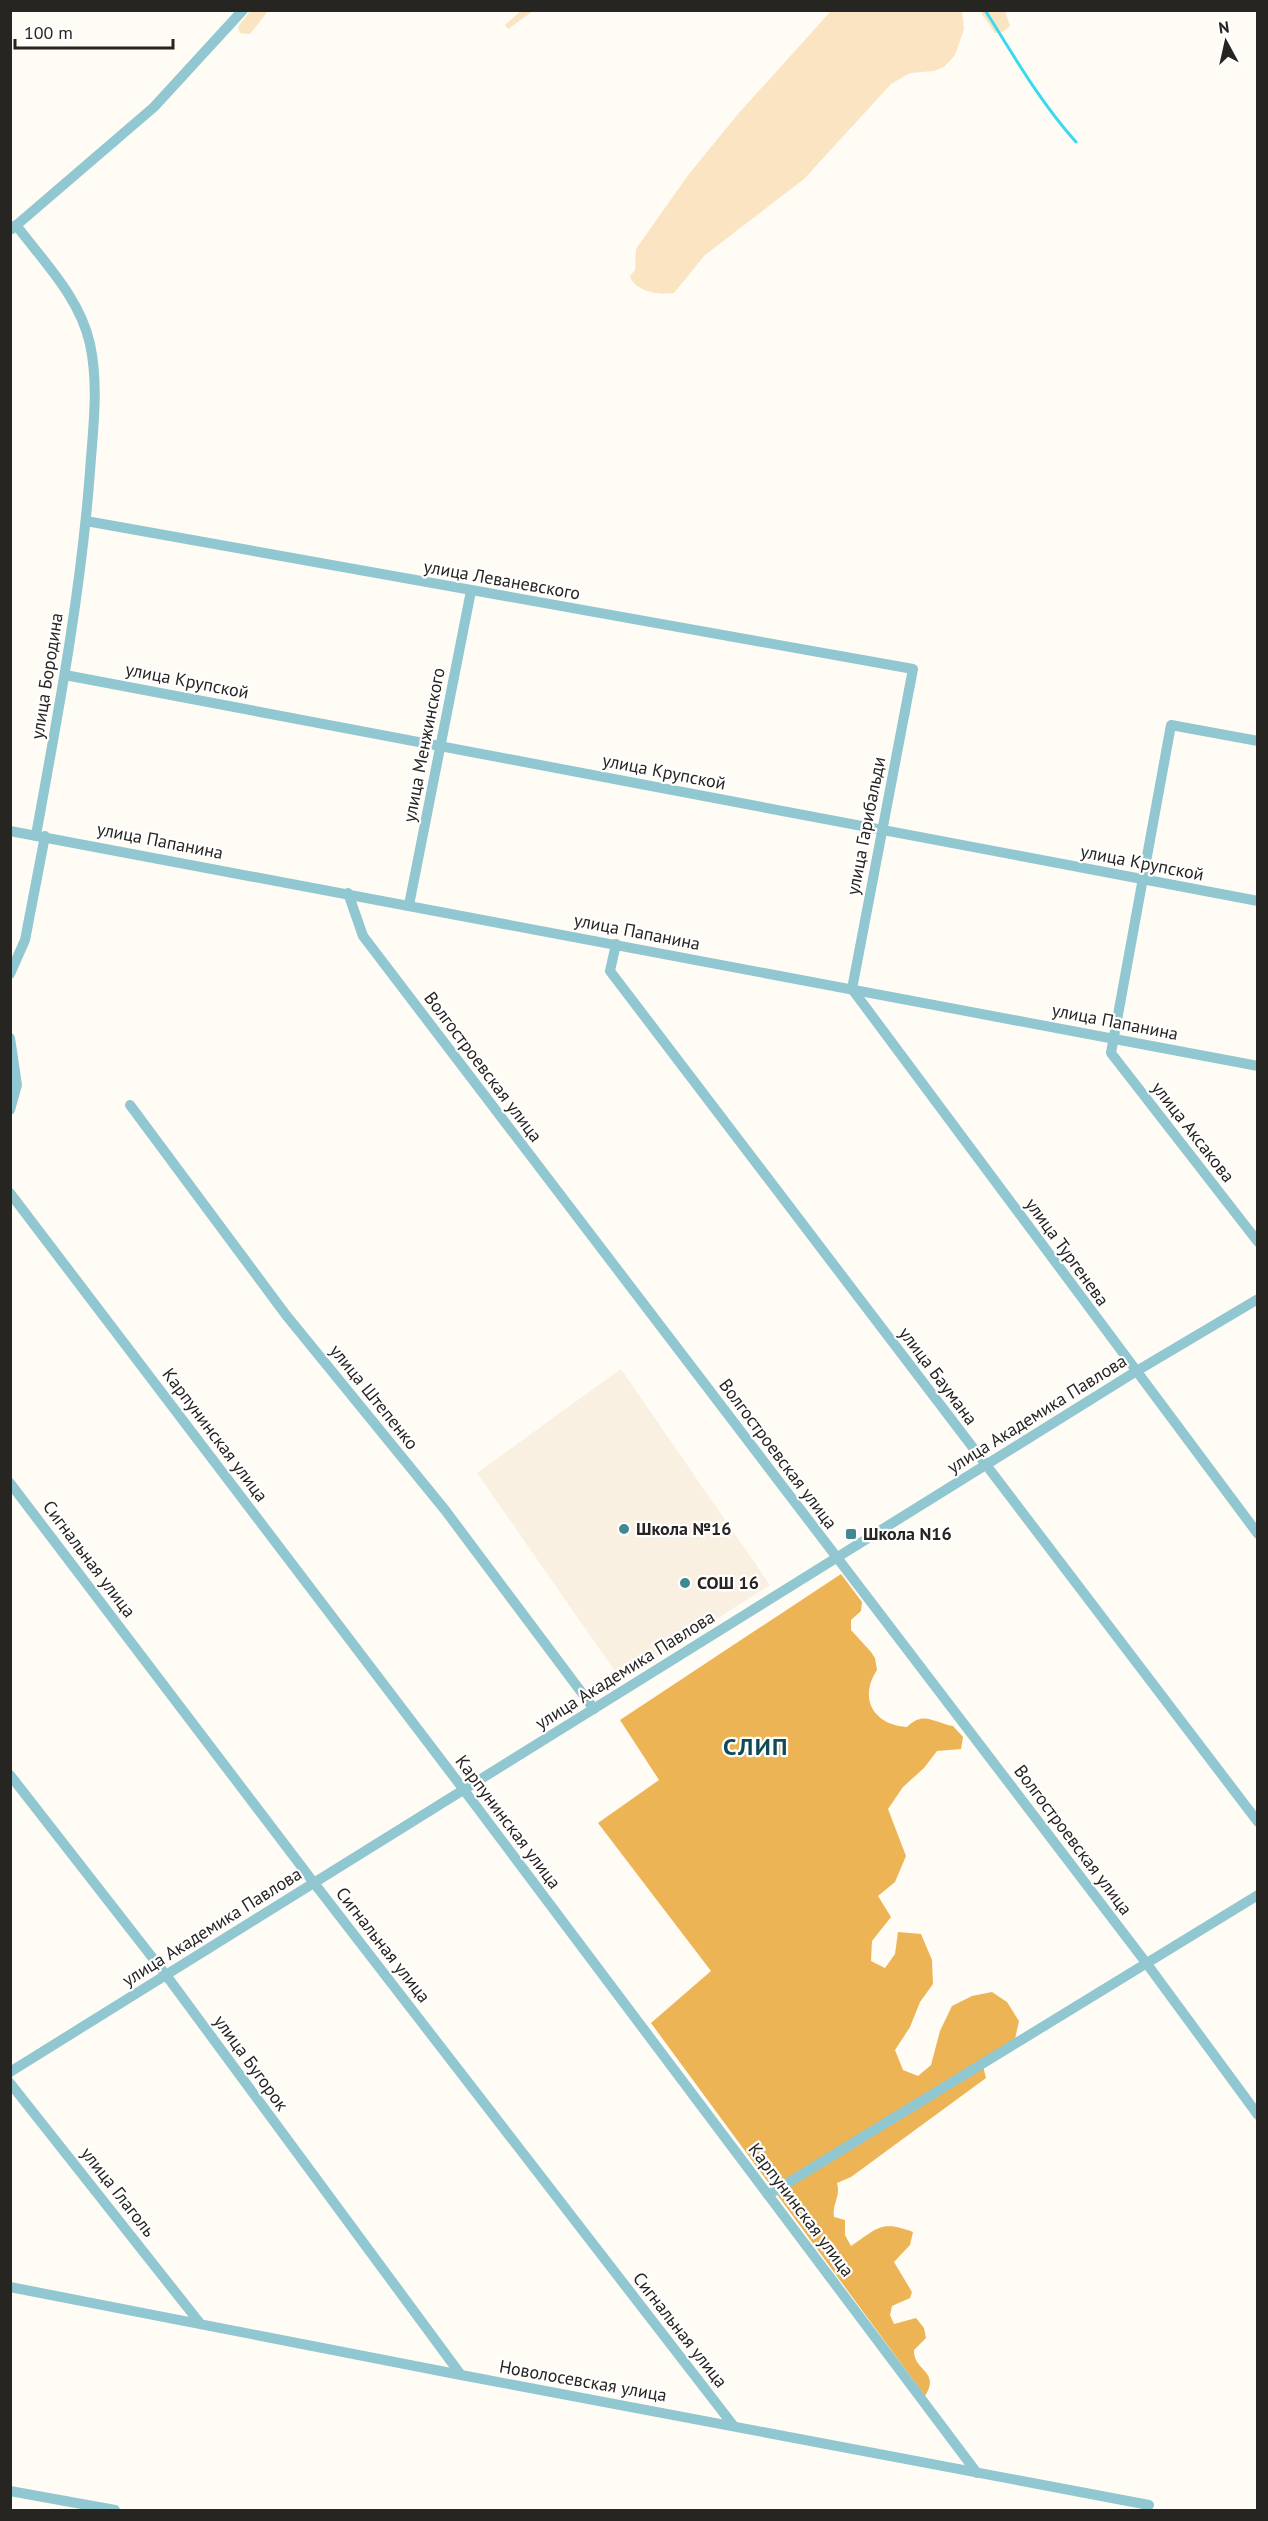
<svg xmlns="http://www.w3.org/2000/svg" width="1268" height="2521" font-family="'PT Sans',sans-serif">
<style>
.built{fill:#f9f0e2}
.green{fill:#fae4c2}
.forest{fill:#ecb455}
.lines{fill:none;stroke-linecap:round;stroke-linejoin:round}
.stream{stroke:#3ad9f0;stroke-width:3}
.minor{stroke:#90c7d0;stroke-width:10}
.poi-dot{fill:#428893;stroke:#fff;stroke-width:2}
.labels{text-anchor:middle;stroke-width:4.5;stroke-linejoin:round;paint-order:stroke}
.street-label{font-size:18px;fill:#272522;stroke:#fff}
.poi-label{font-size:18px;font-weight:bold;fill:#272522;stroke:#fff;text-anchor:start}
.district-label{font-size:24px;font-weight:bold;letter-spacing:1.5px;fill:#0e4b54;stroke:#fff}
</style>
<rect width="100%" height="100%" fill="#fffbf5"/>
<path class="built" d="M621,1369L770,1585L621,1680L477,1473Z"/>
<g class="green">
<path d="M251,10L268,11L250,34L240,33L238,27Z"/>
<path d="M522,10L533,11L508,29L505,25Z"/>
<path d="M831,11H962L964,29L955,55L944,67L934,71L910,73L891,84L804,179L705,255L674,293C659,295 635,292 630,276L635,270L636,249L689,174L738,114Z"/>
<path d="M980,11H1005L1010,26L1003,32L995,33Z"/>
</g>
<path class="forest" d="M841,1574L862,1602L861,1611L851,1620V1630L871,1652L875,1658L877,1670C858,1699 874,1725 907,1727C924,1710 934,1723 953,1726L963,1737L961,1749L937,1751L924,1768L903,1787L888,1809L906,1856L895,1882L878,1896L891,1917L872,1941L871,1961L885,1968L895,1954L898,1932L921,1934L932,1960L933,1984L920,2002L910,2027L895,2050L903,2070L918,2076L931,2065L940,2031L952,2006L972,1996L992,1992L1007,2002L1019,2021L1015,2039L982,2062L986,2078L851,2177L837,2183C841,2196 832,2204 834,2217L845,2220V2235L851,2246C878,2228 881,2220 913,2232L910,2245L894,2262L912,2292L910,2298L892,2306L890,2315L894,2324L916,2318L924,2328L926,2338L914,2350C913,2371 941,2371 925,2396L651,2023L711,1971L598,1823L659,1780L620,1720Z"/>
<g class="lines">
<path class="stream" d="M985,10C1014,56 1040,102 1076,142"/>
<g class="minor">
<path d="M16,225C44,262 80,298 90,344C99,386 93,429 90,471C81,593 58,714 36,835"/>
<path d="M12,229L154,107L243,10"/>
<path d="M86,521L913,669L852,989L1258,1534"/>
<path d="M65,675L1258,901"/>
<path d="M1258,741L1171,725L1111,1053L1258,1242"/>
<path d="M10,831L1258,1066"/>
<path d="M348,893L363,936L1147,1964L1258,2115"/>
<path d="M409,905L471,591"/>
<path d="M616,944L610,971L1258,1822"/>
<path d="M10,974L25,940L45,836"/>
<path d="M10,1038L17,1085L10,1110"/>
<path d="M130,1105L286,1315L445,1510L594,1709"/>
<path d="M10,1193L464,1790L977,2473"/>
<path d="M10,1483L314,1883L733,2425"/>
<path d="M10,1775L166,1975L461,2375"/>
<path d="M10,2072L1135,1372L1258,1299"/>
<path d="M10,2083L199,2322"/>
<path d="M768,2195L1258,1895"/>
<path d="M10,2287L461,2375L1149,2505"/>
<path d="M10,2491L115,2510"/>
</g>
</g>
<g class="poi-dot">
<circle cx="624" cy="1529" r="6"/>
<rect x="845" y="1528" width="12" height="12" rx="3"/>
<circle cx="685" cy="1583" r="6"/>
</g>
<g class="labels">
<g class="street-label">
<text transform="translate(502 580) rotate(10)" y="6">улица Леваневского</text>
<text transform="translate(47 676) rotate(-81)" y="6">улица Бородина</text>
<text transform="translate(187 681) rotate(11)" y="6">улица Крупской</text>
<text transform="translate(424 745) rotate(-79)" y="6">улица Менжинского</text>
<text transform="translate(664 772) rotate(11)" y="6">улица Крупской</text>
<text transform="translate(866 826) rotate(-79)" y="6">улица Гарибальди</text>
<text transform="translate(160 841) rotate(11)" y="6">улица Папанина</text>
<text transform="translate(1142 863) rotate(11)" y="6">улица Крупской</text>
<text transform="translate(637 932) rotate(11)" y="6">улица Папанина</text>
<text transform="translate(1115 1022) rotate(11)" y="6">улица Папанина</text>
<text transform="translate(483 1067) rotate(53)" y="6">Волгостроевская улица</text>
<text transform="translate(1193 1132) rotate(52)" y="6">улица Аксакова</text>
<text transform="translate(1067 1252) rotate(54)" y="6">улица Тургенева</text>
<text transform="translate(938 1376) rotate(53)" y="6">улица Баумана</text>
<text transform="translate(374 1397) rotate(51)" y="6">улица Штепенко</text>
<text transform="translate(1037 1414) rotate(-32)" y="6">улица Академика Павлова</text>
<text transform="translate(215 1435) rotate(53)" y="6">Карпунинская улица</text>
<text transform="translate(778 1454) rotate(53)" y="6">Волгостроевская улица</text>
<text transform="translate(89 1559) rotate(53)" y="6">Сигнальная улица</text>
<text transform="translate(625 1670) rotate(-32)" y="6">улица Академика Павлова</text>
<text transform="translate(508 1822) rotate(53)" y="6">Карпунинская улица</text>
<text transform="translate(1073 1840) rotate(53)" y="6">Волгостроевская улица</text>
<text transform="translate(212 1927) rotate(-32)" y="6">улица Академика Павлова</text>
<text transform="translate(383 1945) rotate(52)" y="6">Сигнальная улица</text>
<text transform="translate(251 2063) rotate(54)" y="6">улица Бугорок</text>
<text transform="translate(118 2192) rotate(52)" y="6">улица Глаголь</text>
<text transform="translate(801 2210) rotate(53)" y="6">Карпунинская улица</text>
<text transform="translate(680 2330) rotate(52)" y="6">Сигнальная улица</text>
<text transform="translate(583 2381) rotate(10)" y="6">Новолосевская улица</text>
</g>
<g class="poi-label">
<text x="636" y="1535">Школа №16</text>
<text x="863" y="1540">Школа N16</text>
<text x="697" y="1589">СОШ 16</text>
</g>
<g class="district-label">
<text x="756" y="1755">СЛИП</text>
</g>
</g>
<rect width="1268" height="2521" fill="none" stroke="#272522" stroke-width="24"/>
<g transform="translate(1226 42) rotate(352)" stroke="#ffffff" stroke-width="4.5" paint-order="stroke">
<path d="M0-4.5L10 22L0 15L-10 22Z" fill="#272522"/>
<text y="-9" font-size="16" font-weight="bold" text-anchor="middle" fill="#272522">N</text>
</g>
<path d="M15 39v9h158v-9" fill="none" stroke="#272522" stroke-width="3"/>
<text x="24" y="39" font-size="18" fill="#272522" stroke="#ffffff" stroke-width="4.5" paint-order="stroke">100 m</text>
</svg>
